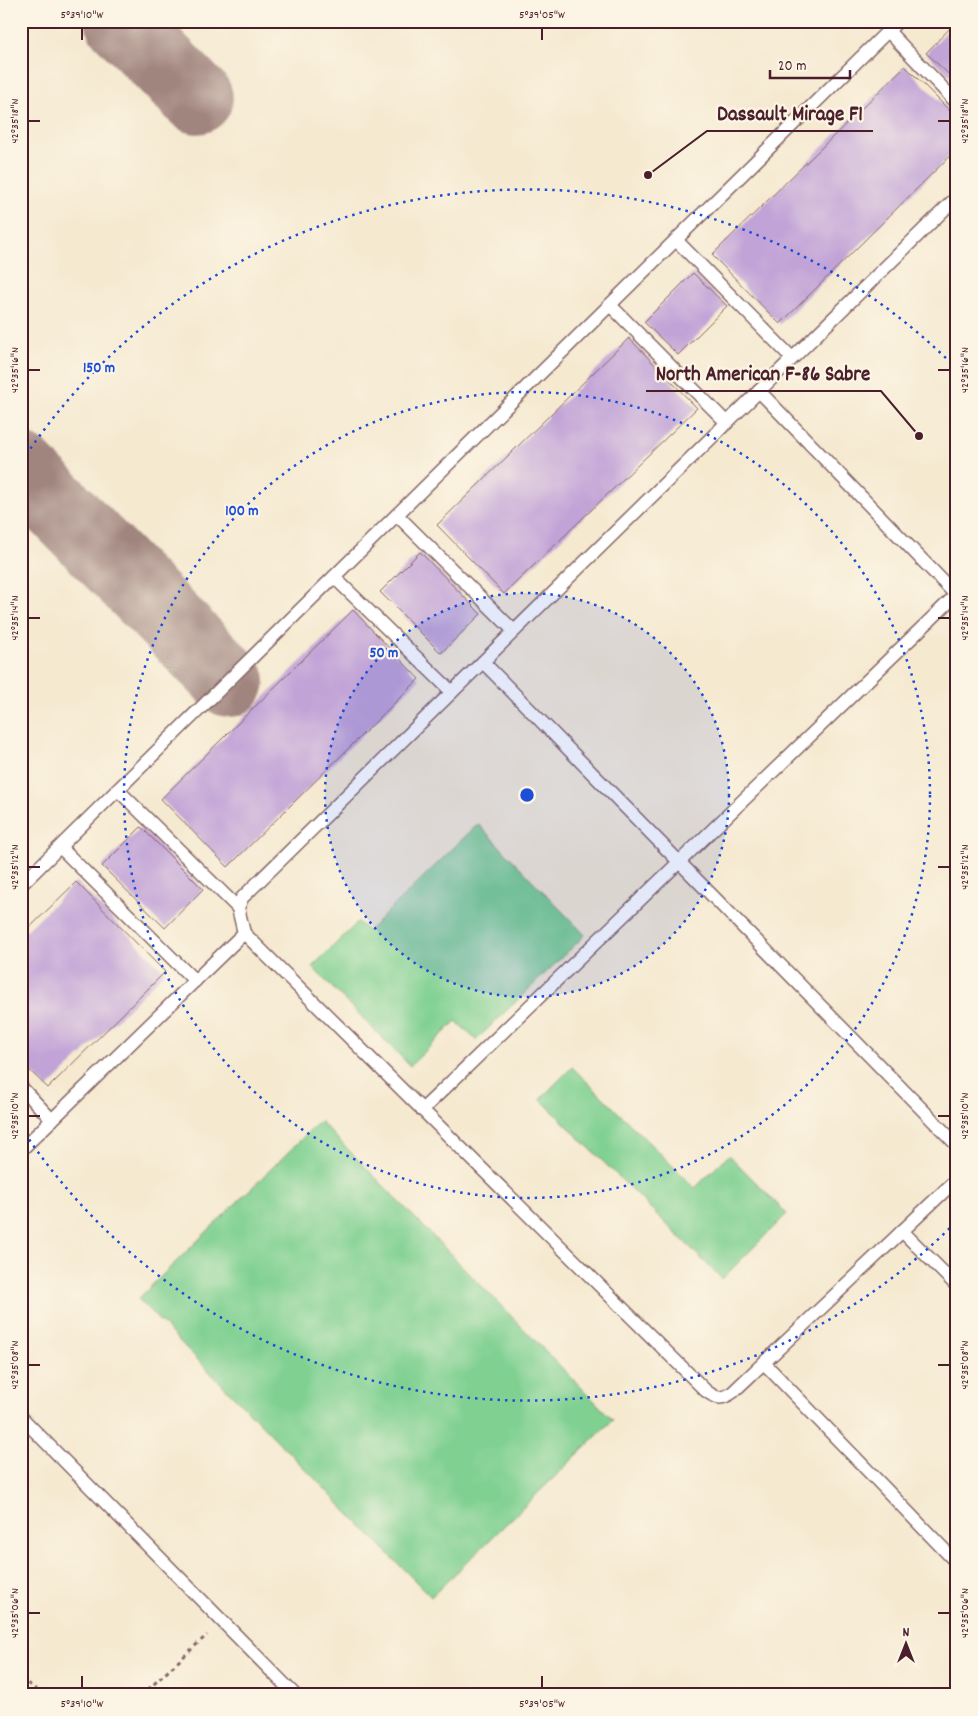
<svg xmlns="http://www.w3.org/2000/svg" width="978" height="1716" font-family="Dekko,sans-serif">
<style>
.green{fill:#7fd091;stroke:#64785e}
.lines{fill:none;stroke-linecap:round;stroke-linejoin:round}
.taxiway{stroke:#a0847e;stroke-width:72}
.building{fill:#c1a3d7}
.service-casing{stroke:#866665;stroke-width:15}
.path{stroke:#866665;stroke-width:3;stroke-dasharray:4 4;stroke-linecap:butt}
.service{stroke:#fff;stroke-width:12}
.ticks{fill:none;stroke:#4a1f2b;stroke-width:2}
.ring{fill:none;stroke:#1d4ed8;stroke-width:2.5;stroke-dasharray:2.5 5}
.centre{fill:#1d4ed8;stroke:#fcf5e5;stroke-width:2.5}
.ring-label{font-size:15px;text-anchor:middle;font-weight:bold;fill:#1d4ed8;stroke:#fcf5e5;stroke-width:4.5;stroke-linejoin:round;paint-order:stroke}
.leader{fill:none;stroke:#4a1f2b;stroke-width:2}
.callout-dot{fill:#4a1f2b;stroke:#fcf5e5;stroke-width:2}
.callout-label{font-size:21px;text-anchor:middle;font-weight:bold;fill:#4a1f2b;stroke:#fcf5e5;stroke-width:4.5;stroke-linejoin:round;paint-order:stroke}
.neatline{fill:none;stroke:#4a1f2b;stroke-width:2}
.ticks-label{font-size:12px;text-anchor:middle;fill:#4a1f2b}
</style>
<rect width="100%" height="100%" fill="#fcf5e5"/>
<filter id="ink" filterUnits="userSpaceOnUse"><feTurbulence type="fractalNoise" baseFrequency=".02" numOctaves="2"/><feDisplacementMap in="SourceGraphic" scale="10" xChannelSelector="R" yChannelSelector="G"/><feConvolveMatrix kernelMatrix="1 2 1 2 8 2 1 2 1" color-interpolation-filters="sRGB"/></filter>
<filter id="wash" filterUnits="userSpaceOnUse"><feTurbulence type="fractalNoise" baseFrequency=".0096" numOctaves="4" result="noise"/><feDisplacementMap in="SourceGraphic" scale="20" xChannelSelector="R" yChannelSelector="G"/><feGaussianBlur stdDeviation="1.12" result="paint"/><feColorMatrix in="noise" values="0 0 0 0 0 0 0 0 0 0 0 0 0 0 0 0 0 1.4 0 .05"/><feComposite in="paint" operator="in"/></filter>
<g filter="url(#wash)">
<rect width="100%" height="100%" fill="#f5e9d0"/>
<g class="green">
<path d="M478,824L585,935L476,1040L456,1021L410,1066L312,967L358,922L368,931Z"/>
<path d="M572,1067L695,1188L729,1155L787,1214L722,1279L540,1099Z"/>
<path d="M320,1121L613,1420L431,1597L138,1299Z"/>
</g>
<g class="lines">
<g class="taxiway">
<path d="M121,21L197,98"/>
<path d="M21,469L229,681"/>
</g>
</g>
<g id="blocks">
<g class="building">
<path d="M957,21V82L926,53Z"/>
<path d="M905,66L957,118V149L780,324L712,255Z"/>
<path d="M693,273L727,306L678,355L644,322Z"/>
<path d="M629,338L697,408L504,594L437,525Z"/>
<path d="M420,552L481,614L441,653L380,592Z"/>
<path d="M353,610L419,679L228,867L161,799Z"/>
<path d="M141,827L203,889L165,928L102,866Z"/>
<path d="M76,882L165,972L48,1088L21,1062V936Z"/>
</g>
</g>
</g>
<g filter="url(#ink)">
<use href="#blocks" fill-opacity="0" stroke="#866665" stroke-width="1"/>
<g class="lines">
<g class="service-casing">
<g id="service">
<path d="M888,31L957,103"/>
<path d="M957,197L242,898L238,908L244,933L706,1391C717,1399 722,1400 733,1392L957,1179"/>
<path d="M676,240L792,358"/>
<path d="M610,305L727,423"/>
<path d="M759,391L957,596"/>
<path d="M397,515L514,631"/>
<path d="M334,577L452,692"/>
<path d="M483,662L957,1145"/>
<path d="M118,790L238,908"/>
<path d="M60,847L195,981"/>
<path d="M21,885L898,21"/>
<path d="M21,1087L52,1120"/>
<path d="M422,1110L956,595"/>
<path d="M21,1150L244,933"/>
<path d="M902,1231L957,1286"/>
<path d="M764,1363L957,1563"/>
<path d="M21,1417L295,1695"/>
</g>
</g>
<g class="path">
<path d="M21,1679L44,1695"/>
<path d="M142,1695L207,1635"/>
</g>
<use href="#service" class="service"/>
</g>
</g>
<path class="ticks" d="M82,28V40M542,28V40M28,121H40M938,121H950M28,370H40M938,370H950M28,618H40M938,618H950M28,867H40M938,867H950M28,1116H40M938,1116H950M28,1365H40M938,1365H950M28,1613H40M938,1613H950M82,1676V1688M542,1676V1688"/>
<circle cx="527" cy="795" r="202" fill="#1d4ed8" fill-opacity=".12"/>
<g class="ring">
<circle cx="527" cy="795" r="202"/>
<circle cx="527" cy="795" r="403"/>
<path d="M955 1223A605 605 0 0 1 22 1129M22 461A605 605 0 0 1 955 367"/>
</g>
<circle cx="527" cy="795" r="8" class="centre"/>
<g class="ring-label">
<text x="99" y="372">150 m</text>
<text x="242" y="515">100 m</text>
<text x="384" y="657">50 m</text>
</g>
<path class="leader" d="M648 175L707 131H873M919 436L881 391H646"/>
<g class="callout-dot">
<circle cx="648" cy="175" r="5"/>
<circle cx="919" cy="436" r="5"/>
</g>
<g class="callout-label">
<text x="790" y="120">Dassault Mirage F1</text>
<text x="763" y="380">North American F-86 Sabre</text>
</g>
<rect width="978" height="1716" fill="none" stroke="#fcf5e5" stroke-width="55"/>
<g transform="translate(906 1644)" stroke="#fcf5e5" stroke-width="4" paint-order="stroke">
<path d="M0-4L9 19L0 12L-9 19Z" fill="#4a1f2b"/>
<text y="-8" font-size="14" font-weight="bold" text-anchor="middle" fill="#4a1f2b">N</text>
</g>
<path d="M770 70v8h80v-8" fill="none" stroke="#4a1f2b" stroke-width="2.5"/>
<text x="778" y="70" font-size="15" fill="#4a1f2b" stroke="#fcf5e5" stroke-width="4" paint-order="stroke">20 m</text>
<rect x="28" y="28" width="922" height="1660" class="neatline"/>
<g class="ticks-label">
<text x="82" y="18">5°39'10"W</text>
<text x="542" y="18">5°39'05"W</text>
<text transform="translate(14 121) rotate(-90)" y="4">42°35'18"N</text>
<text transform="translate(964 121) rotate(-90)" y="4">42°35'18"N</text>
<text transform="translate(14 370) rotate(-90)" y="4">42°35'16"N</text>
<text transform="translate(964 370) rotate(-90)" y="4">42°35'16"N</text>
<text transform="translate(14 618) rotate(-90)" y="4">42°35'14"N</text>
<text transform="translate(964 618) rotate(-90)" y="4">42°35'14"N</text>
<text transform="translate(14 867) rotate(-90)" y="4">42°35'12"N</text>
<text transform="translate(964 867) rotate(-90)" y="4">42°35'12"N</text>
<text transform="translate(14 1116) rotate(-90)" y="4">42°35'10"N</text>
<text transform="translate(964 1116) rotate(-90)" y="4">42°35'10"N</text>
<text transform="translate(14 1365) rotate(-90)" y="4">42°35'08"N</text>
<text transform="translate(964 1365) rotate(-90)" y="4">42°35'08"N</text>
<text transform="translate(14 1613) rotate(-90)" y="4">42°35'06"N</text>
<text transform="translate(964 1613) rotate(-90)" y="4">42°35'06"N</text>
<text x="82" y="1707">5°39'10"W</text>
<text x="542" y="1707">5°39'05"W</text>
</g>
</svg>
